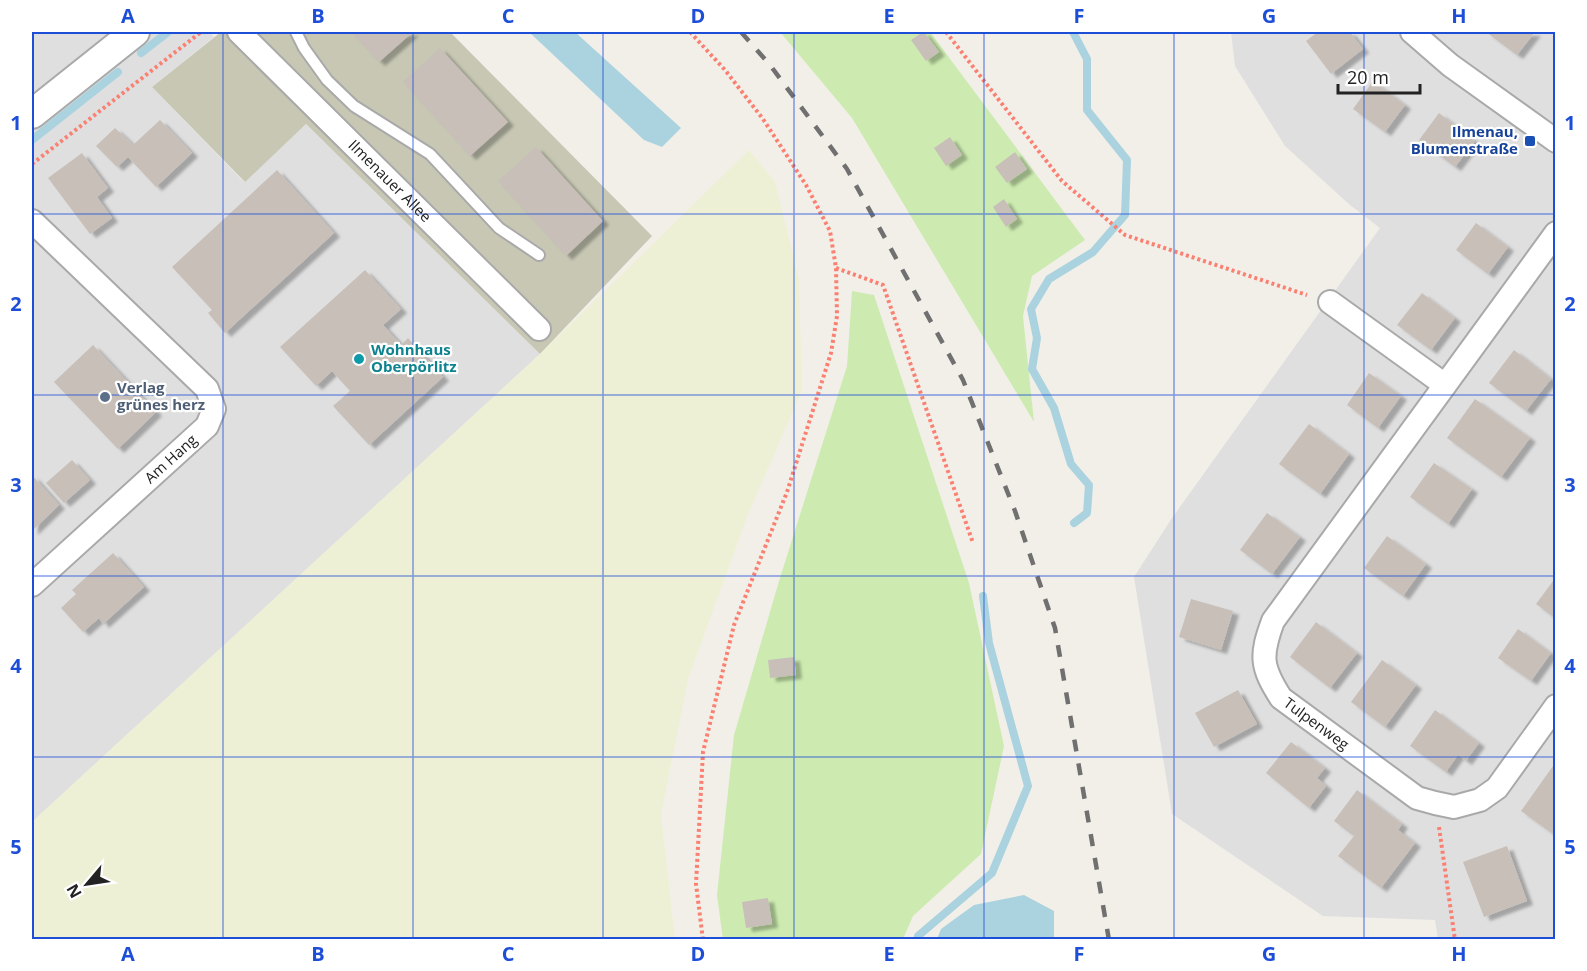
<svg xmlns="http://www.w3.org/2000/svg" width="1587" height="971" font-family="'Open Sans',sans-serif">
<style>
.residential{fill:#e0dfdf}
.construction{fill:#c7c7b4}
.farmland{fill:#eef0d5}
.grass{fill:#cdebb0}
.water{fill:#aad3df}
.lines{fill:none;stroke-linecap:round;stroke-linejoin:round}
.stream{stroke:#aad3df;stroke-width:8}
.building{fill:#c7bfb8;filter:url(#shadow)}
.service-casing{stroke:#a9a9a9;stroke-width:14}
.minor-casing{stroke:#a9a9a9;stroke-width:26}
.tertiary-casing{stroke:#a9a9a9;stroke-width:32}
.path{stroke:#fa8072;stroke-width:4;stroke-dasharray:3 3;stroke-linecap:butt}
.service{stroke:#fff;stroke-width:10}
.minor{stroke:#fff;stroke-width:22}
.tertiary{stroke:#fff;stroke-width:28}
.rail{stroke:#707070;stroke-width:4.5;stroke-dasharray:12 12;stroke-linecap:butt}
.grid{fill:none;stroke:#1d4ed8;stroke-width:1.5;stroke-opacity:0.55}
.transit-dot{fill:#1a4fb4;stroke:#fff;stroke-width:2}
.culture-dot{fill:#0f9aa8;stroke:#fff;stroke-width:2}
.service-dot{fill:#5c6f8a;stroke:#fff;stroke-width:2}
.labels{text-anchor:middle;stroke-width:4.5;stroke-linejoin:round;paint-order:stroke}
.transit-label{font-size:15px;font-weight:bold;fill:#164399;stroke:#fff;text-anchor:end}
.street-label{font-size:15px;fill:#222;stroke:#fff}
.culture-label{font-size:15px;font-weight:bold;fill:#0d838f;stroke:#fff;text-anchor:start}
.service-label{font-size:15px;font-weight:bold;fill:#4e5e75;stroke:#fff;text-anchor:start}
.neatline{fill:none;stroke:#1d4ed8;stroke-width:2}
.grid-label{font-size:20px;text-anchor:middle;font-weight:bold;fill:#1d4ed8}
</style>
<defs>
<filter id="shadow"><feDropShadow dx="6" dy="4" stdDeviation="1.5" flood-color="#0004"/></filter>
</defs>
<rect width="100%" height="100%" fill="#f2efe9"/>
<g class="residential">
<path d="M32,32H209L214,37L152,87L244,182L306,124L540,354L32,822Z"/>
<path d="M1231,32H1555V939H1438L1435,920L1323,916L1172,814L1134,577L1172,518L1380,228L1350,205L1285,146L1235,66Z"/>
</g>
<path class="construction" d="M221,32H450L652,236L540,354L306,124L245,182L152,87Z"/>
<path class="farmland" d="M749,150L775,182L799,279L802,390L747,517L688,679L661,814L675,939H32V822L540,354Z"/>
<g class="grass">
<path d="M780,32H930L1085,240L1032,276L1023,316L1034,422L852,118Z"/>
<path d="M852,291L874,295L969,583L1004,746L981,854L913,916L903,939L723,940L717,895L734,735L779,581L847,366Z"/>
</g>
<g class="water">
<path d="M529,32H575L681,128L662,147L644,140Z"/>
<path d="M1024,895L1054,911V939H937L941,929L974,905Z"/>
</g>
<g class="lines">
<g class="stream">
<path d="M1073,32L1087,59V110L1127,160L1125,215L1093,252L1049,279L1031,309L1037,338L1032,369L1054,408L1071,464L1089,485L1087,513L1074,523"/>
<path d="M141,53L168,32"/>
<path d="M32,140L118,72"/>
<path d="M917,940L918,936L992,873L1028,786L989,643L983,596"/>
</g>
</g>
<g class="building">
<path d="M351,32H413L379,62Z"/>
<path d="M923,32H924L939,52L926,61L911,40Z"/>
<path d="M1318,32H1350L1363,49L1331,74L1306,41Z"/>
<path d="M1486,32H1535L1517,55Z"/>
<path d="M440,48L508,122L470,156L403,82Z"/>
<path d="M1373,81L1405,105L1385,132L1353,109Z"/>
<path d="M1439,113L1475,141L1455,167L1419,140Z"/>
<path d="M160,120L192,153L156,187L128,157L117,167L96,146L115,128L133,145Z"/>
<path d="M950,137L962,155L946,166L934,148Z"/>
<path d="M536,147L603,221L566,256L498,181Z"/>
<path d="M1015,152L1027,169L1007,183L995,167Z"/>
<path d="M82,153L108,188L97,197L112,218L90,234L48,178Z"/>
<path d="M277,170L334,233L225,333L208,313L212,310L172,267Z"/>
<path d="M1004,199L1017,219L1006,227L993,207Z"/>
<path d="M1476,223L1508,247L1488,274L1456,250Z"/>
<path d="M365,270L401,309L383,325L401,345L408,338L443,377L369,445L333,406L350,391L332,371L316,386L280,347Z"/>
<path d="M1422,293L1455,318L1431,350L1397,325Z"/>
<path d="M93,345L156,412L118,449L54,382Z"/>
<path d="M1514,350L1551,379L1526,411L1489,383Z"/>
<path d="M1369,373L1401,396L1378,428L1347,405Z"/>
<path d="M1475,399L1530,438L1501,477L1447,438Z"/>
<path d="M1309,424L1349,454L1320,494L1279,464Z"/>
<path d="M72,460L90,480L64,503L46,483Z"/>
<path d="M1434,463L1472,489L1448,524L1410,497Z"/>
<path d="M32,475L59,505L32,531Z"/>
<path d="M1267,513L1300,537L1272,574L1240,550Z"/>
<path d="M1387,536L1426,564L1403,596L1364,568Z"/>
<path d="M113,553L144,587L103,624L99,618L83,632L61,608L76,594L72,590Z"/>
<path d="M1556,577V619L1536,604Z"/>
<path d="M1191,599L1233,611L1221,650L1179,637Z"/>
<path d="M1316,622L1357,653L1330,688L1290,657Z"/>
<path d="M1518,629L1551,653L1531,681L1498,658Z"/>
<path d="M794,657L796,675L770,678L768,660Z"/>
<path d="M1382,660L1416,685L1385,727L1351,702Z"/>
<path d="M1238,690L1257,724L1214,747L1195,713Z"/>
<path d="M1435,710L1479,743L1466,761L1458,755L1446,772L1410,746Z"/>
<path d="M1291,742L1325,768L1317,778L1326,786L1309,808L1266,773Z"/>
<path d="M1553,766L1556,768V836L1521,811Z"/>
<path d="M1357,790L1402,824L1398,830L1415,843L1381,888L1338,856L1354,836L1334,821Z"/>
<path d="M1507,846L1527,901L1484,917L1463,862Z"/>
<path d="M768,898L772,924L746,928L742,902Z"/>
</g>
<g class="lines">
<g class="service-casing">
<path id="service" d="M296,32L304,48L327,80L354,106L430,154L499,228L539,255"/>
</g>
<g class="minor-casing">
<g id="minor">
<path id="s1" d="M239,32L539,329"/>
<path d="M1412,32L1450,65L1556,141"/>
<path d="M32,221L207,389L214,409L207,426L32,585"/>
<path id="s2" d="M1556,233L1273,621C1260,656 1261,667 1281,698L1417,798L1435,803L1454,807L1480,800L1497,788L1556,706"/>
<path d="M1330,302L1445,385"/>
</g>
</g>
<g class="tertiary-casing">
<path id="tertiary" d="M32,114L135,32"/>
</g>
<g class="path">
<path d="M690,32L725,70L763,119L806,185L830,231L836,268L837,316L831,353L787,492L734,625L703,752L696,884L703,940"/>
<path d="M946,32L1062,181L1125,235L1307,295"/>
<path d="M32,164L201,32"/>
<path d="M836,268L883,285L973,543"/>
<path d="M1439,827L1455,940"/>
</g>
<use href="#service" class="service"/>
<use href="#minor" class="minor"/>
<use href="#tertiary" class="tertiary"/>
<path class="rail" d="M741,32L770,65L847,169L963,380L1015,511L1055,628L1109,940"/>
</g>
<path class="grid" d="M223,32V940M413,32V940M603,32V940M794,32V940M984,32V940M1174,32V940M1364,32V940M32,214H1556M32,395H1556M32,576H1556M32,757H1556"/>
<rect class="transit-dot" x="1524" y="135" width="12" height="12" rx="3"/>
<circle class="culture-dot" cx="359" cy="359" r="6"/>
<circle class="service-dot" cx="105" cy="397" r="6"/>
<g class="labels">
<g class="transit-label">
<text x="1518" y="137">Ilmenau,<tspan x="1518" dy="17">Blumenstraße</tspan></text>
</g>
<g class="street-label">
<text dy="5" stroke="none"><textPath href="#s1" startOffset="212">Ilmenauer Allee</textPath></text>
<text transform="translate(171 459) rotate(-42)" y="5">Am Hang</text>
<text dy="5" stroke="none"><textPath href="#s2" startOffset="606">Tulpenweg</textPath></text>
</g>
<g class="culture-label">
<text x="371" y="355">Wohnhaus<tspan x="371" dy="17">Oberpörlitz</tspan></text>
</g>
<g class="service-label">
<text x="117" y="393">Verlag<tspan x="117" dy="17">grünes herz</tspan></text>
</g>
</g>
<rect width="1587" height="971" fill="none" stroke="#ffffff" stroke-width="66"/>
<g transform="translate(87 884) rotate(241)" stroke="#ffffff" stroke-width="4.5" paint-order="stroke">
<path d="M0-4.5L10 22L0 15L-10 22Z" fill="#222222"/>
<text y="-9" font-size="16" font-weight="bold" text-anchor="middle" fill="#222222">N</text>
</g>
<path d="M1338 84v9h82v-9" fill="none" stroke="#222222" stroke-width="3"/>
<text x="1347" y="84" font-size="18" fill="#222222" stroke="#ffffff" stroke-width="4.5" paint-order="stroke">20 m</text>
<rect x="33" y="33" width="1521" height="905" class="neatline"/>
<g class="grid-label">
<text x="128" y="23">A</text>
<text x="318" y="23">B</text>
<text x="508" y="23">C</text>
<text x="698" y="23">D</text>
<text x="889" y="23">E</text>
<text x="1079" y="23">F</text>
<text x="1269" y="23">G</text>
<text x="1459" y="23">H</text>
<text x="16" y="130">1</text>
<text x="1570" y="130">1</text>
<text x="16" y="311">2</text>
<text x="1570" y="311">2</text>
<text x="16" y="492">3</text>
<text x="1570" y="492">3</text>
<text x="16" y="673">4</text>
<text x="1570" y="673">4</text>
<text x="16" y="854">5</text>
<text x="1570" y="854">5</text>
<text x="128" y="961">A</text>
<text x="318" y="961">B</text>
<text x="508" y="961">C</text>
<text x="698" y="961">D</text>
<text x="889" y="961">E</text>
<text x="1079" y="961">F</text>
<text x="1269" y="961">G</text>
<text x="1459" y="961">H</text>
</g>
</svg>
